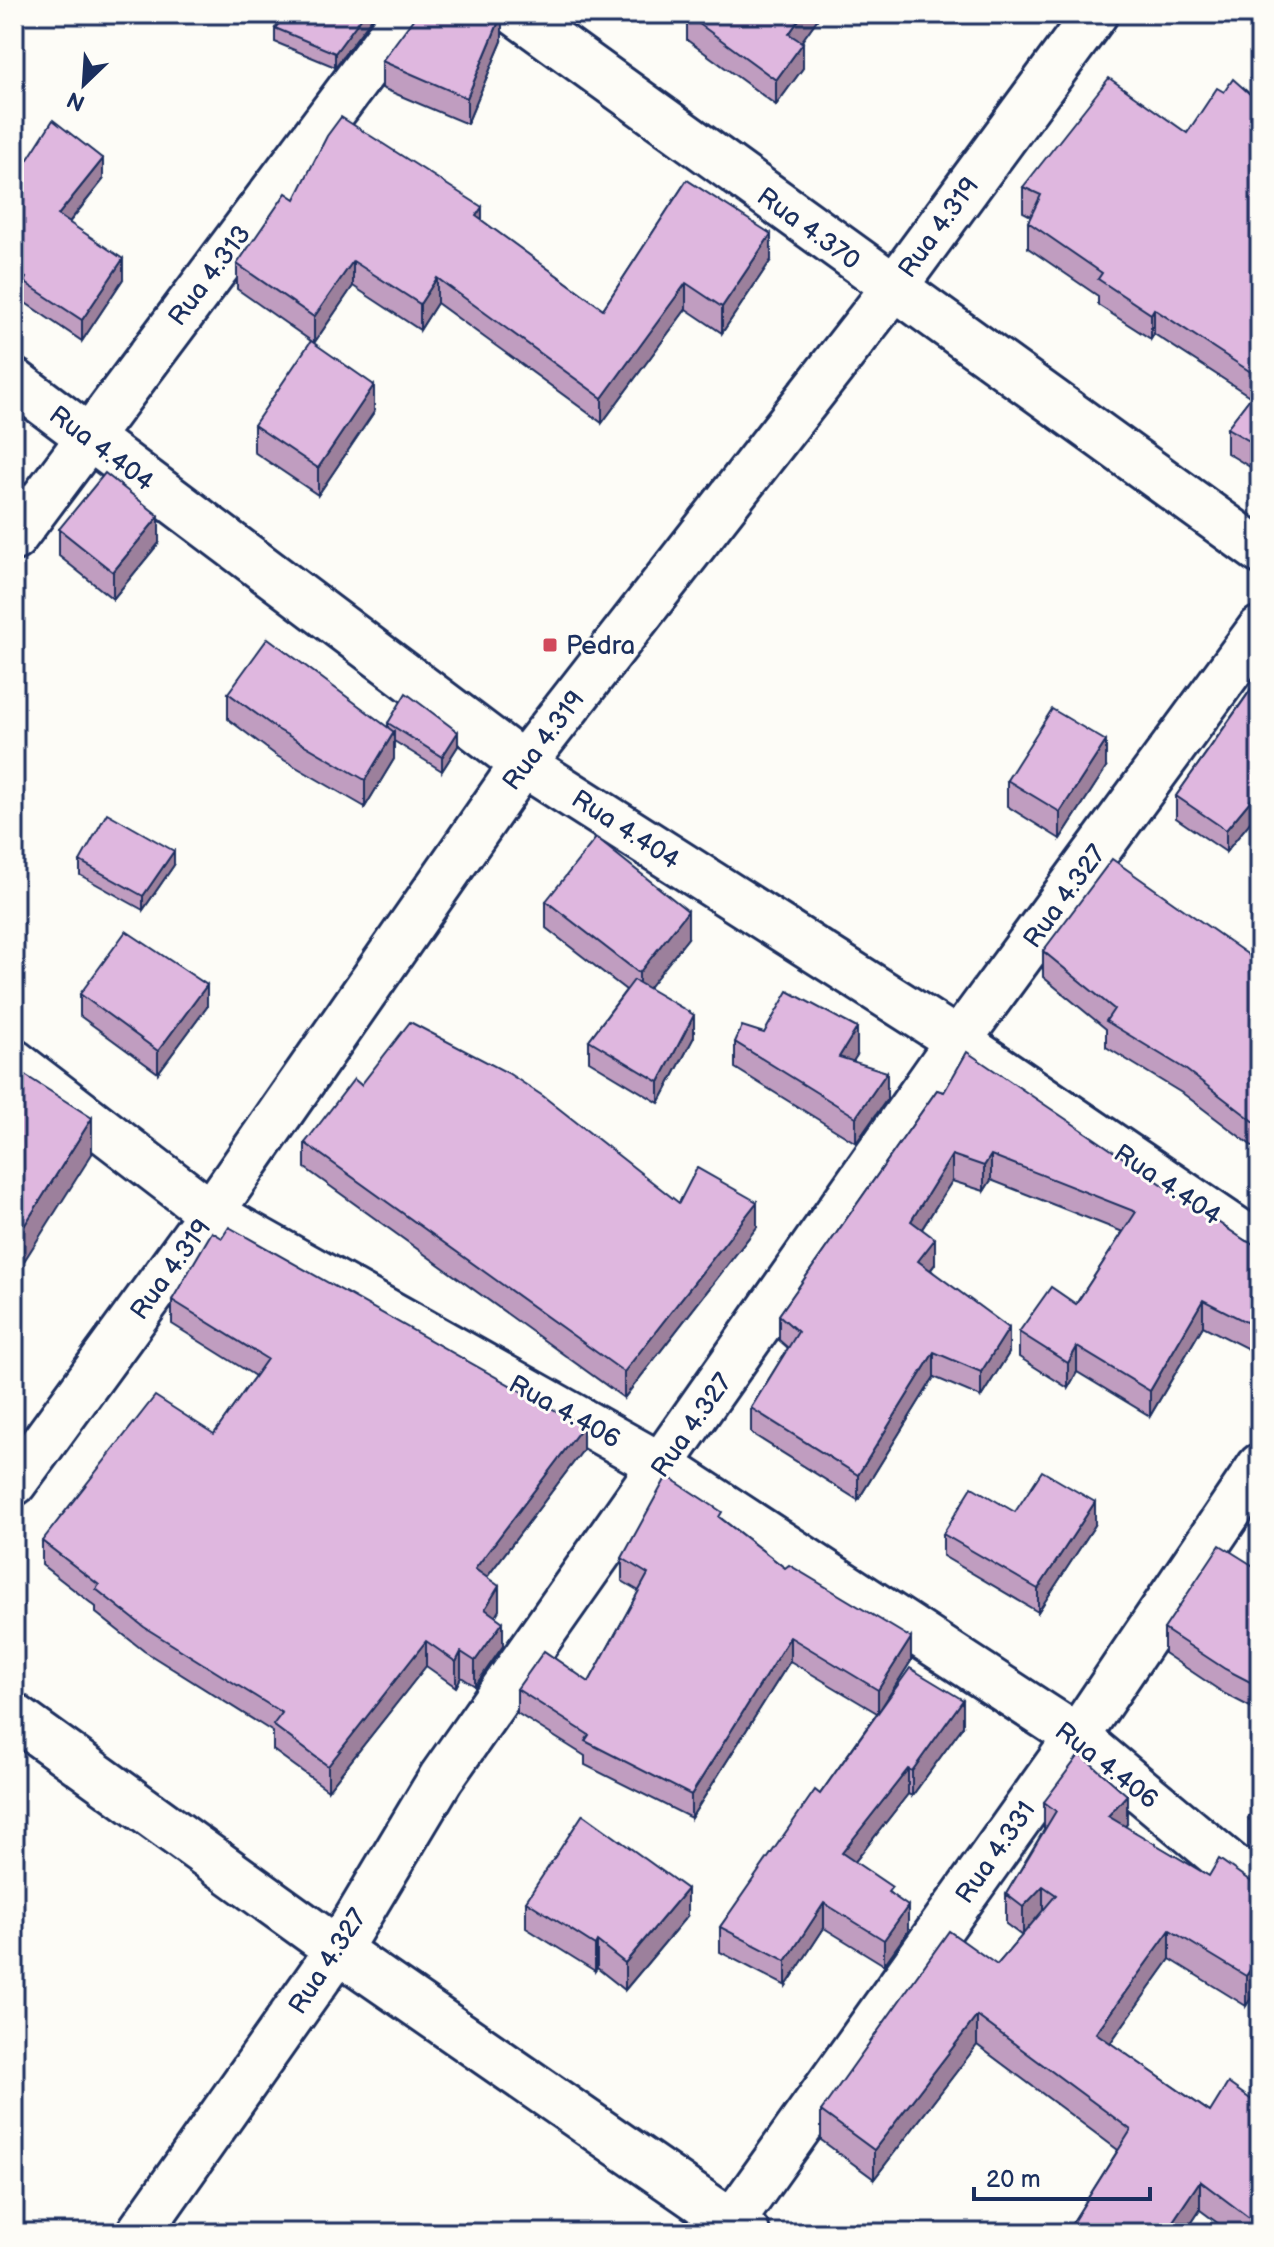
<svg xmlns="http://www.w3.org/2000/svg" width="1274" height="2247" font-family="'Balsamiq Sans',sans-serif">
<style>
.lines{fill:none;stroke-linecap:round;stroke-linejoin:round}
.minor-casing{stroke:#1b2f5e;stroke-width:50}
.tertiary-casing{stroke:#1b2f5e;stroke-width:50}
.minor{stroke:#fdfcf7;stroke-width:44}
.tertiary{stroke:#fdfcf7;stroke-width:44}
.wall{fill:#c09dc0;stroke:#1b2f5e;stroke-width:2}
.shaded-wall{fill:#9c809c;stroke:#1b2f5e;stroke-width:2}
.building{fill:#dfb7df;stroke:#1b2f5e;stroke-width:2}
.poi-dot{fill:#d1495b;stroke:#fdfcf7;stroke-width:3}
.labels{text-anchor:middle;stroke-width:6;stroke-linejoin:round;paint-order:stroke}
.street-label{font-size:26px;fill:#1b2f5e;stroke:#fdfcf7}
.poi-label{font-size:26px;fill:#1b2f5e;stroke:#fdfcf7;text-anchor:start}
</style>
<rect width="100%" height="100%" fill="#fdfcf7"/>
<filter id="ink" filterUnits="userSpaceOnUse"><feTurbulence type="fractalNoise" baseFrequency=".0125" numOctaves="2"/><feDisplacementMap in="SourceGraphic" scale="16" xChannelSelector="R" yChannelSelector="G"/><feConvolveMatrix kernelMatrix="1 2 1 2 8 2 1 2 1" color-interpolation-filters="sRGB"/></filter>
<g filter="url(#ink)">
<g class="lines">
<g class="minor-casing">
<g id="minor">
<path d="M517,14L1260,551"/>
<path d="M14,381L523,764L958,1041L1260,1246"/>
<path d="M14,538L406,14"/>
<path d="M14,1062L211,1213L662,1466L1077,1737L1260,1890"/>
<path d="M139,2233L338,1950L441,1778L958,1041L1260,629"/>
<path d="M724,2233L1077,1737L1260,1466"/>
</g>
</g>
<g class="tertiary-casing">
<g id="tertiary">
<path d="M14,1483L211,1213L523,764L893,289L1095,14"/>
<path d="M14,1716L338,1950L747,2233"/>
</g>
</g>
<use href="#minor" class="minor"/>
<use href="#tertiary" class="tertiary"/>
</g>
<g class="wall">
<path d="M287,14H375L335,67L275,42V28Z"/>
<path d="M677,14H821L801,42L803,68L776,105L687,40V23Z"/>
<path d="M1260,36V75L1254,72V45Z"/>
<path d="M502,41L467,124L382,88V61Z"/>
<path d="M1224,92L1260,103V473L1227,453V428L1251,397L1154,334L1151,339L1098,305V296L1028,248V222L1031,216L1023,212V187L1187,133Z"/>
<path d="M103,180L69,223L123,279L82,341L24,302V297L14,291V181Z"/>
<path d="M687,180L771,260L722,333L686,309L602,423L437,303L420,330L353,286L314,343L237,289V264L295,199L482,221L603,309Z"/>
<path d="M374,412L318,495L254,452V425Z"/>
<path d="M59,529L159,543L113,599L59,556Z"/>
<path d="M1260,671V810L1226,852L1176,818V796L1258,679V673Z"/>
<path d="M228,693L388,728V723L458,746L442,771L394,741V759L365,807L277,756L228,719Z"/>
<path d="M1106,768L1060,839L1007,806V780Z"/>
<path d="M80,861L174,865L143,910L80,875Z"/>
<path d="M546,901L688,938L648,988L694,1037L659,1103L589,1061V1040L626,990L546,928Z"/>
<path d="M1043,951L1260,963V1152L1185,1095L1106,1047V1029L1043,977Z"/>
<path d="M80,994L207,1007L158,1073L80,1016Z"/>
<path d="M764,1033L857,1055L853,1061L887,1099L856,1143L735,1068V1042Z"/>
<path d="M361,1085L679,1203L757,1227L624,1398L305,1168V1143Z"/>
<path d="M937,1090L1246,1241L1257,1245H1260V1336L1252,1351L1203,1326L1150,1416L1077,1372L1068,1388L1019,1357V1332L1076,1304L1123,1232L991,1180L984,1191L952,1181L922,1229L935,1264L931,1270L1009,1353L981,1397L934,1377L858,1500L751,1433V1408L788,1348L779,1340V1315Z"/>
<path d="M172,1300L583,1450L487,1577L499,1610L495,1617L503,1646L475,1686L461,1677L456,1687L426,1666L328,1790L273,1750V1732L144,1651L96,1613V1607L42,1565V1541L214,1434L255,1376L172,1324Z"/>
<path d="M1015,1512L1095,1525L1038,1612L943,1556V1534Z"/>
<path d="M722,1519L785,1568L911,1661L883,1705L963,1726L912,1796L908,1794L855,1862L892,1895L908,1931L884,1965L824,1928L786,1986L720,1952V1927L820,1794L877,1713L790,1661L691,1818L585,1765V1756L517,1713V1689L589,1682L639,1591L622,1581V1558Z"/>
<path d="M1260,1570V1712L1225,1694L1164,1653V1629Z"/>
<path d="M1260,1800V1857L1248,1847V1818Z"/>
<path d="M1044,1802L1127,1824L1125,1827L1209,1876L1256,1885H1260V1984L1246,2006L1170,1959L1110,2043L1210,2112L1260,2106V2233H1231L1200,2210L1185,2233H1066L1118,2150L977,2045L874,2179L821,2140V2111L997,1965L1022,1936L1006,1924V1894L1044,1830Z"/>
<path d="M526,1901L687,1916L625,1990L597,1968L595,1971L526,1928Z"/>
</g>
<g class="shaded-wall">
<path d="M14,14H28L14,34Z"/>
<path d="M364,14H375L335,67V53Z"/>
<path d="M502,14V41L467,124V98Z"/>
<path d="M803,14H821L789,59V34Z"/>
<path d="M803,43V68L776,105V80Z"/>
<path d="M103,159V180L58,236V215Z"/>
<path d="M482,207V233L476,216Z"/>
<path d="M771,234V260L722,333V307Z"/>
<path d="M123,259V279L82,341V320Z"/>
<path d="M353,261V286L314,343V317Z"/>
<path d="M437,278V303L420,330V304Z"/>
<path d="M686,283V309L602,423V398Z"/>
<path d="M1154,309V334L1151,339V314Z"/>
<path d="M374,385V412L318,495V468Z"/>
<path d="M159,516V543L113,599V572Z"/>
<path d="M394,732V759L365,807V780Z"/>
<path d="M458,732V746L442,771V757Z"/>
<path d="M1106,741V768L1060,839V812Z"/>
<path d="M1260,789V810L1226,852V830Z"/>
<path d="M174,851V865L143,910V896Z"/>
<path d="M688,911V938L639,1000V973Z"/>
<path d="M207,985V1007L158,1073V1051Z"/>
<path d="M694,1015V1037L659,1103V1082Z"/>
<path d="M857,1028V1055L839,1084V1057Z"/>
<path d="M887,1072V1099L856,1143V1117Z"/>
<path d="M92,1118V1154L14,1277V1242Z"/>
<path d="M952,1155V1181L911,1246V1221Z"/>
<path d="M991,1155V1180L984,1191V1166Z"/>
<path d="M757,1202V1227L624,1398V1372Z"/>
<path d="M935,1239V1264L918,1286V1261Z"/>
<path d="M1203,1300V1326L1150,1416V1391Z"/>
<path d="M1260,1310V1336L1252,1351V1325Z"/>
<path d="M1009,1328V1353L981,1397V1372Z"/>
<path d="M1077,1347V1372L1068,1388V1363Z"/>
<path d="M934,1352V1377L858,1500V1475Z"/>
<path d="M583,1426V1450L475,1593V1569Z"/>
<path d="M1095,1502V1525L1038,1612V1589Z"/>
<path d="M499,1586V1610L485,1634V1609Z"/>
<path d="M503,1622V1646L475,1686V1661Z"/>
<path d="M790,1637V1661L691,1818V1795Z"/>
<path d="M911,1638V1661L878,1713V1690Z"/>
<path d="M426,1641V1666L328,1790V1766Z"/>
<path d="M461,1652V1677L456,1687V1662Z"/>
<path d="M963,1700V1726L912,1796V1771Z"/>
<path d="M908,1769V1794L842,1878V1853Z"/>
<path d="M1127,1795V1824L1108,1846V1816Z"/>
<path d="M1043,1886V1916L1023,1937V1907Z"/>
<path d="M687,1889V1916L625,1990V1963Z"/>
<path d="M824,1903V1928L786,1986V1961Z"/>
<path d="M908,1906V1931L884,1965V1940Z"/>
<path d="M1170,1930V1959L1096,2063V2033Z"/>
<path d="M597,1941V1968L595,1971V1945Z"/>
<path d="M1260,1955V1984L1246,2006V1976Z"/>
<path d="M977,2016V2045L874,2179V2150Z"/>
<path d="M1200,2181V2210L1185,2233H1165Z"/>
</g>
<g class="building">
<path d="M287,14H364L335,53L275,28Z"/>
<path d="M417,14H502L467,98L382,61Z"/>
<path d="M688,14H803L789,34L803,43L776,80L687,15Z"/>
<path d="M1260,36V48L1254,45Z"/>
<path d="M1109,78L1187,133L1217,88L1224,92L1233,79L1260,103V378L1154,309L1151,314L1098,279L1102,273L1028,222L1041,195L1023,187Z"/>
<path d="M341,117L482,207L476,216L603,309L687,180L771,234L722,307L686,283L602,398L437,278L420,304L353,261L314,317L237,264L286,193L295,199L327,136Z"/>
<path d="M53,120L103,159L58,215L123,259L82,320L24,282L26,278L14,271V181Z"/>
<path d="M311,341L374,385L318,468L254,425Z"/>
<path d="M1260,385V447L1227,428Z"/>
<path d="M105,473L159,516L113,572L59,529Z"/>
<path d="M268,638L394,732L365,780L277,729L228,693Z"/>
<path d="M1260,677V789L1226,830L1176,796Z"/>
<path d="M406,693L458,732L442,757L388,723Z"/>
<path d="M1052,709L1106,741L1060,812L1007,780Z"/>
<path d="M107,813L174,851L143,896L80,861Z"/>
<path d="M596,838L688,911L639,973L546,901Z"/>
<path d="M1112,859L1260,963V1126L1185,1069L1106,1021L1114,1009L1043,951Z"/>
<path d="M126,931L207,985L158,1051L80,994Z"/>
<path d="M634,980L694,1015L659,1082L589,1040Z"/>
<path d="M788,991L857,1028L839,1057L887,1072L856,1117L735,1042L742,1026L764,1033Z"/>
<path d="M410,1022L508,1073L543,1096L679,1203L697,1168L757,1202L624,1372L305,1143L354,1079L361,1085Z"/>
<path d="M967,1052L1246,1241L1257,1245H1260V1310L1252,1325L1203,1300L1150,1391L1077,1347L1068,1363L1019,1332L1051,1287L1076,1304L1136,1212L991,1155L984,1166L952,1155L911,1221L935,1239L918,1261L1009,1328L981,1372L934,1352L858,1475L751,1408L798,1332L779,1315L937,1090L944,1092Z"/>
<path d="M14,1068L92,1118L14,1242Z"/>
<path d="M229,1227L583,1426L475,1569L499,1586L485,1609L503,1622L475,1661L461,1652L456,1662L426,1641L328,1766L273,1725L282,1713L144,1627L96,1589L99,1585L42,1541L155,1396L214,1434L267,1359L172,1300L212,1232L222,1238Z"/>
<path d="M1042,1471L1095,1502L1038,1589L943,1534L972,1487L1015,1512Z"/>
<path d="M667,1476L722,1512L719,1517L785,1568L789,1565L911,1638L878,1690L790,1637L691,1795L585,1741L589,1735L517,1689L544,1651L589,1682L648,1574L622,1558Z"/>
<path d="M1220,1545L1260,1570V1687L1225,1669L1164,1629Z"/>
<path d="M910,1668L963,1700L912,1771L908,1769L842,1853L892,1887L888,1892L908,1906L884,1940L824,1903L786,1961L720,1927L815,1790L820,1794Z"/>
<path d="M1080,1754L1127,1795L1108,1816L1209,1876L1219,1859L1256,1885H1260V1955L1246,1976L1170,1930L1096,2033L1210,2112L1228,2083L1260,2106V2226L1200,2181L1165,2233H1066L1131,2130L977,2016L874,2150L821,2111L949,1931L997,1965L1056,1895L1043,1886L1023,1907L1006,1894L1056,1811L1044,1802Z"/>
<path d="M1260,1800V1828L1248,1818Z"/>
<path d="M583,1814L687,1889L625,1963L597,1941L595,1945L526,1901Z"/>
</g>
</g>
<rect class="poi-dot" x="542" y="637" width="16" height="16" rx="4"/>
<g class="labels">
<g class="street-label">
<text transform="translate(938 227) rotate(-54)" y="9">Rua 4.319</text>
<text transform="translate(809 228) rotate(36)" y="9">Rua 4.370</text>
<text transform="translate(209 275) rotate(-53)" y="9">Rua 4.313</text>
<text transform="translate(102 448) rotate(37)" y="9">Rua 4.404</text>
<text transform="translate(543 740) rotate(-53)" y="9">Rua 4.319</text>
<text transform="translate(626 829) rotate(33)" y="9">Rua 4.404</text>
<text transform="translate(1064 896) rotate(-54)" y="9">Rua 4.327</text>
<text transform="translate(1168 1184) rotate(34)" y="9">Rua 4.404</text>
<text transform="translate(170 1269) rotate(-54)" y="9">Rua 4.319</text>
<text transform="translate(565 1411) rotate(29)" y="9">Rua 4.406</text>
<text transform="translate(691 1425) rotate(-55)" y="9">Rua 4.327</text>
<text transform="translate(1107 1765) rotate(38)" y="9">Rua 4.406</text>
<text transform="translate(995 1852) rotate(-55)" y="9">Rua 4.331</text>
<text transform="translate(327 1961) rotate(-57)" y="9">Rua 4.327</text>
</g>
<g class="poi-label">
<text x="566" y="654">Pedra</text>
</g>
</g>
<rect width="1274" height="2247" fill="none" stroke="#fdfcf7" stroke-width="48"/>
<rect x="24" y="24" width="1226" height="2199" fill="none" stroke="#1b2f5e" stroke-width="3" filter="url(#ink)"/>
<g transform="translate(84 84) rotate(205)" stroke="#fdfcf7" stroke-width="6" paint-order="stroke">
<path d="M0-6L14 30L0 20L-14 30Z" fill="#1b2f5e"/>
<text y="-12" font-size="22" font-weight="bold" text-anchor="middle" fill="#1b2f5e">N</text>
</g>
<path d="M974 2187v12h176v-12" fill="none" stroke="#1b2f5e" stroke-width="4"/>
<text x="986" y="2187" font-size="24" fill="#1b2f5e" stroke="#fdfcf7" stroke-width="6" paint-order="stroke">20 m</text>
</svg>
